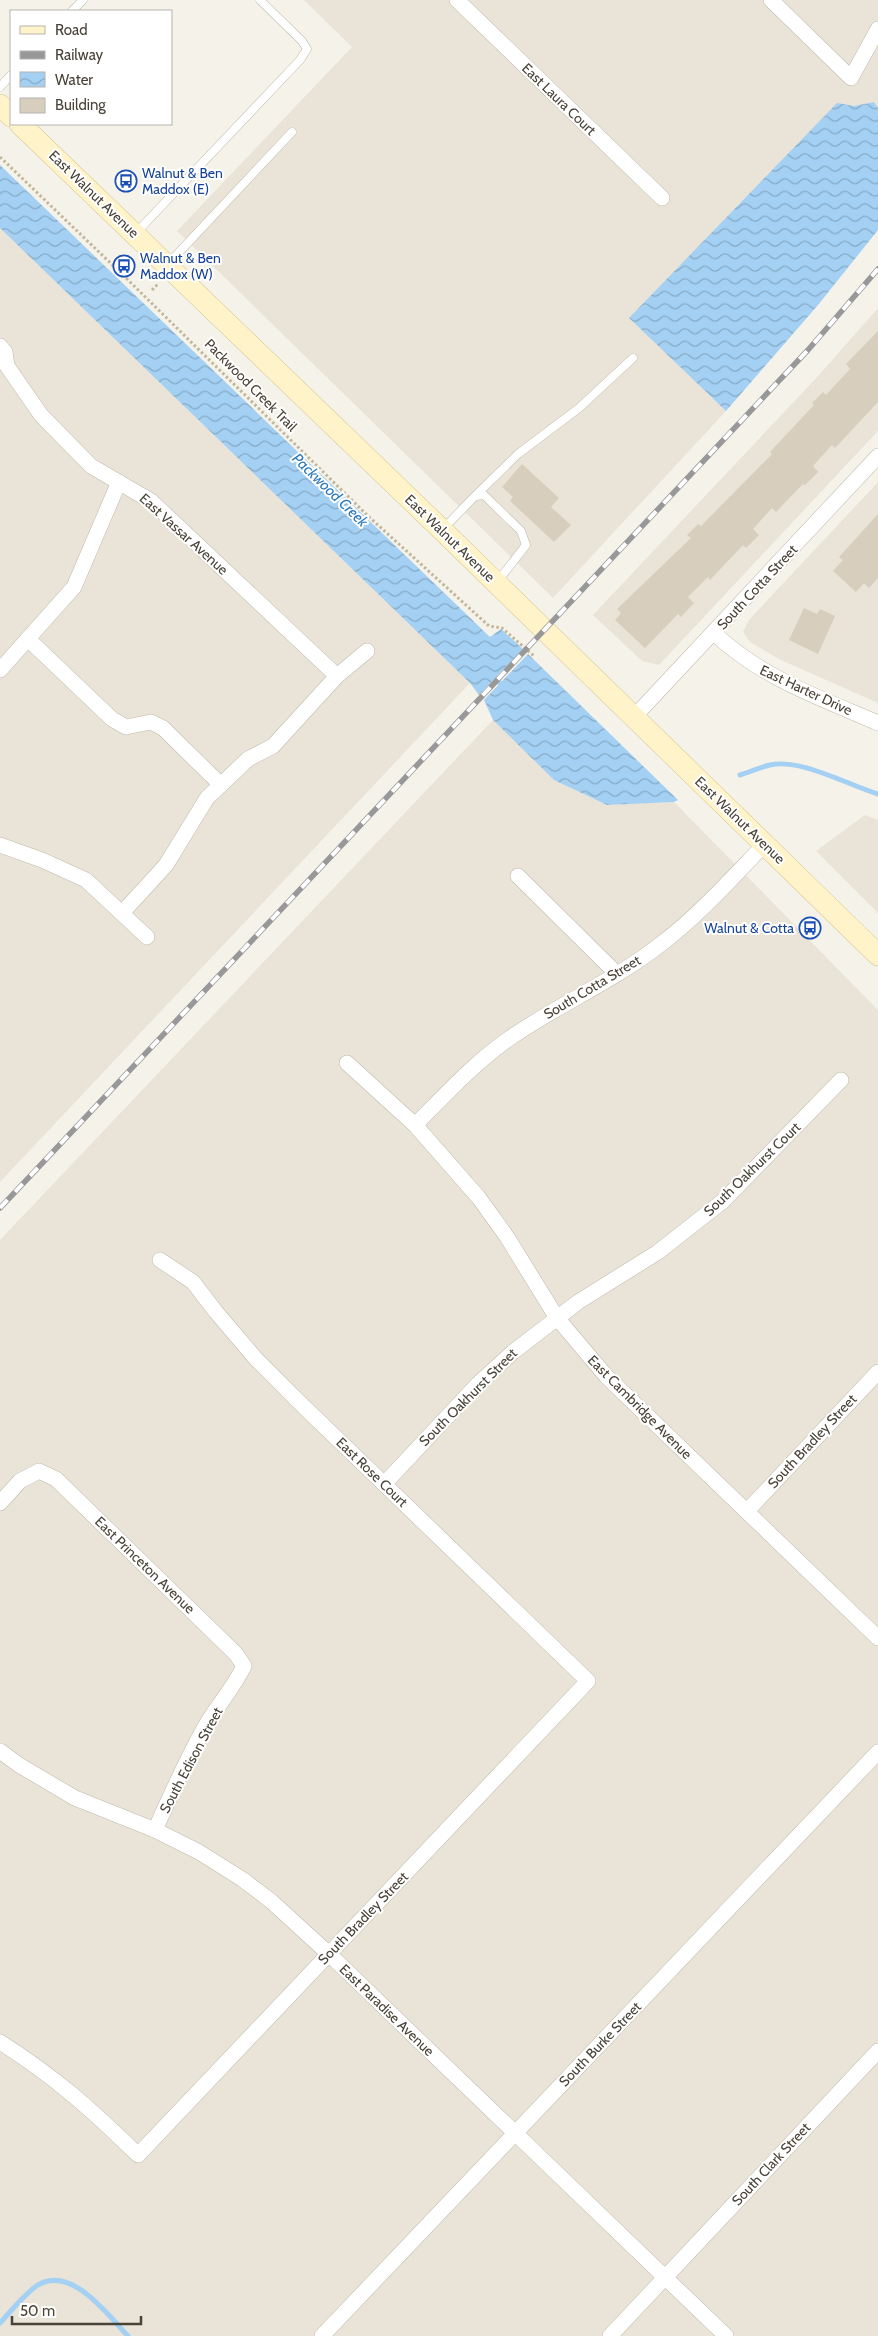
<svg xmlns="http://www.w3.org/2000/svg" width="878" height="2336" font-family="Cabin,sans-serif">
<style>
.residential{fill:#e9e4d7}
.water{fill:url(#water-waves)}
.lines{fill:none;stroke-linecap:round;stroke-linejoin:round}
.stream{stroke:#a3d0f3;stroke-width:5}
.building{fill:#d7cebe}
.service-casing{stroke:#c1baab;stroke-width:9}
.minor-casing{stroke:#c1baab;stroke-width:16}
.secondary-casing{stroke:#d6c797;stroke-width:22}
.path{stroke:#c3b79b;stroke-width:3;stroke-dasharray:2.5 2.5;stroke-linecap:butt}
.service{stroke:#fff;stroke-width:8}
.minor{stroke:#fff;stroke-width:15}
.secondary{stroke:#fff4c9;stroke-width:21}
.rail-casing{stroke:#989898;stroke-width:5.5}
.rail{stroke:#fff;stroke-width:4;stroke-dasharray:11;stroke-linecap:butt}
.labels{text-anchor:middle;stroke-width:4;stroke-linejoin:round;paint-order:stroke}
.street-label{font-size:14px;fill:#494237;stroke:#fff}
.transit-label{font-size:14px;fill:#164399;stroke:#fff;text-anchor:start}
.water-label{font-size:15px;font-style:italic;fill:#2b78ba;stroke:#fff}
</style>
<defs>
<pattern id="water-waves" width="16" height="10" patternUnits="userSpaceOnUse" patternTransform="scale(1.25)"><rect width="16" height="10" fill="#a3d0f3"/><path d="M0 5q4-4 8 0t8 0" fill="none" stroke="#87aac6"/></pattern>
</defs>
<rect width="100%" height="100%" fill="#f5f2e9"/>
<g class="residential">
<path d="M304,0H878V108L874,102L854,106L842,105L629,318L726,411L553,598L177,231L352,47Z"/>
<path d="M0,228L470,683L0,1182Z"/>
<path d="M878,308V431L659,665L642,661L593,615L819,375Z"/>
<path d="M878,482V703L781,660L750,642L743,632L749,620Z"/>
<path d="M493,720L554,780L607,805L674,802L878,1010V2336H0V1240Z"/>
<path d="M865,815L878,820V913L816,851Z"/>
</g>
<g class="water">
<path d="M874,102L878,108V230L818,305L726,411L629,318L837,103L854,106Z"/>
<path d="M0,165L490,637L501,629L523,649L479,695L470,683L0,228Z"/>
<path d="M528,654L678,800L674,802L607,805L554,780L493,720L484,700Z"/>
</g>
<g class="lines">
<g class="stream">
<path d="M491,673L504,688"/>
<path d="M740,775C750,772 760,767 770,765C800,758 848,785 878,794"/>
<path d="M0,2323C11,2311 22,2297 35,2287C69,2262 107,2314 128,2336"/>
</g>
</g>
<g class="building">
<path d="M878,331V402L835,448L832,445L813,466L818,472L805,485L803,484L776,512L772,508L753,529L759,535L746,548L743,545L710,580L708,577L688,597L694,603L681,617L678,614L645,648L615,620L621,613L617,609L691,538L687,535L698,524L701,526L772,454L770,452L814,405L812,403L823,392L826,395L850,369L846,364Z"/>
<path d="M522,464L559,498L551,507L571,525L554,542L510,501L513,497L502,487Z"/>
<path d="M878,514V578L869,588L864,583L856,592L833,571L843,560L839,557Z"/>
<path d="M804,608L817,614L820,609L835,616L818,654L789,640Z"/>
</g>
<g class="lines">
<g class="service-casing">
<g id="service">
<path d="M72,11L83,0"/>
<path d="M0,87L11,75"/>
<path d="M135,234L300,60L307,49L302,41L260,0"/>
<path d="M168,264L292,132"/>
<path d="M475,496L518,454L579,408L633,358"/>
<path d="M442,530L475,496L484,495L521,531L526,545L498,581"/>
</g>
</g>
<g class="minor-casing">
<g id="minor">
<path d="M457,0L662,198"/>
<path d="M771,0L851,78L878,29"/>
<path d="M0,346L5,352L7,366L41,415L91,466L151,501L337,676"/>
<path d="M714,633C760,677 820,698 878,723"/>
<path d="M28,639L112,719L126,727L151,722L163,728L221,785"/>
<path d="M0,670L74,587L119,482"/>
<path d="M634,717L878,456"/>
<path d="M0,845L42,860L86,880L147,937"/>
<path d="M518,876L617,974"/>
<path d="M122,913L166,865L207,798L248,759L273,746L337,676L367,651"/>
<path d="M347,1063L415,1125L479,1198L507,1237L557,1318L607,1377L878,1638"/>
<path d="M415,1125C445,1095 475,1062 510,1038C559,1004 614,981 661,944C699,915 732,878 765,844"/>
<path d="M385,1483L479,1383L513,1352L578,1302L658,1252L723,1201L841,1080"/>
<path d="M0,1503L20,1481L39,1471L56,1479L236,1654L244,1666C234,1687 218,1705 206,1725C187,1759 171,1794 155,1830"/>
<path d="M747,1511L878,1372"/>
<path d="M0,1751L19,1765L75,1798L155,1830L199,1852L242,1879L271,1901L329,1954L726,2336"/>
<path d="M0,2042C54,2076 92,2110 138,2155L588,1681L297,1400L256,1359L216,1312L193,1282L160,1260"/>
<path d="M322,2336L878,1752"/>
<path d="M610,2336L878,2051"/>
</g>
</g>
<g class="secondary-casing">
<g id="secondary">
<path d="M0,105L11,116"/>
<path d="M20,124L442,530L878,955"/>
</g>
</g>
<g class="path">
<path d="M0,157L125,277L368,516L489,626L502,628L534,656"/>
<path d="M152,290L159,283"/>
</g>
<use href="#service" class="service"/>
<use href="#minor" class="minor"/>
<use href="#secondary" class="secondary"/>
<g class="rail-casing">
<path id="rail" d="M0,1208L808,350L878,269"/>
</g>
<use href="#rail" class="rail"/>
</g>
<defs>
<g id="bus-ring" transform="scale(1.125)"><circle r="9.5" fill="#fff" stroke="#1a4fb4" stroke-width="1.5"/><path d="M-5-6H5V4H4V6H2V4H-2V6H-4V4H-5ZM-3.5-4V0h7V-4ZM-3.5 1.2v1.5H-2V1.2ZM2 1.2v1.5H3.5V1.2Z" fill="#1a4fb4"/></g>
</defs>
<g fill-rule="evenodd">
<use href="#bus-ring" x="126" y="181"/>
<use href="#bus-ring" x="124" y="266"/>
<use href="#bus-ring" x="810" y="928"/>
</g>
<g class="labels">
<g class="street-label">
<text transform="translate(559 99) rotate(44)" y="5">East Laura Court</text>
<text transform="translate(94 194) rotate(44)" y="5">East Walnut Avenue</text>
<text transform="translate(251 385) rotate(45)" y="5">Packwood Creek Trail</text>
<text transform="translate(184 534) rotate(42)" y="5">East Vassar Avenue</text>
<text transform="translate(450 538) rotate(44)" y="5">East Walnut Avenue</text>
<text transform="translate(757 587) rotate(-47)" y="5">South Cotta Street</text>
<text transform="translate(806 690) rotate(25)" y="5">East Harter Drive</text>
<text transform="translate(740 820) rotate(44)" y="5">East Walnut Avenue</text>
<text transform="translate(592 987) rotate(-31)" y="5">South Cotta Street</text>
<text transform="translate(752 1169) rotate(-44)" y="5">South Oakhurst Court</text>
<text transform="translate(468 1397) rotate(-45)" y="5">South Oakhurst Street</text>
<text transform="translate(640 1407) rotate(45)" y="5">East Cambridge Avenue</text>
<text transform="translate(812 1441) rotate(-47)" y="5">South Bradley Street</text>
<text transform="translate(372 1472) rotate(44)" y="5">East Rose Court</text>
<text transform="translate(145 1565) rotate(44)" y="5">East Princeton Avenue</text>
<text transform="translate(191 1760) rotate(-62)" y="5">South Edison Street</text>
<text transform="translate(363 1918) rotate(-46)" y="5">South Bradley Street</text>
<text transform="translate(387 2010) rotate(44)" y="5">East Paradise Avenue</text>
<text transform="translate(600 2044) rotate(-46)" y="5">South Burke Street</text>
<text transform="translate(771 2164) rotate(-47)" y="5">South Clark Street</text>
</g>
<g class="transit-label">
<text x="142" y="178">Walnut &amp; Ben<tspan x="142" dy="16">Maddox (E)</tspan></text>
<text x="140" y="263">Walnut &amp; Ben<tspan x="140" dy="16">Maddox (W)</tspan></text>
<text x="794" y="933" text-anchor="end">Walnut &amp; Cotta</text>
</g>
<g class="water-label">
<text transform="translate(330 490) rotate(44)" y="5">Packwood Creek</text>
</g>
</g>
<rect x="10" y="10" width="162" height="115" fill="#ffffff" stroke="#b6b3af"/>
<rect x="20" y="26" width="25" height="8" fill="#fff4c9" stroke="#b6b3af"/>
<text x="55" y="35" font-size="15" fill="#494237">Road</text>
<rect x="20" y="51" width="25" height="8" fill="#989898" stroke="#b6b3af"/>
<text x="55" y="60" font-size="15" fill="#494237">Railway</text>
<rect x="20" y="72" width="25" height="15" fill="url(#water-waves)" stroke="#b6b3af"/>
<text x="55" y="85" font-size="15" fill="#494237">Water</text>
<rect x="20" y="98" width="25" height="15" fill="#d7cebe" stroke="#b6b3af"/>
<text x="55" y="110" font-size="15" fill="#494237">Building</text>
<path d="M12 2316v8h129v-8" fill="none" stroke="#494237" stroke-width="2.5"/>
<text x="20" y="2316" font-size="15" fill="#494237" stroke="#ffffff" stroke-width="4" paint-order="stroke">50 m</text>
</svg>
